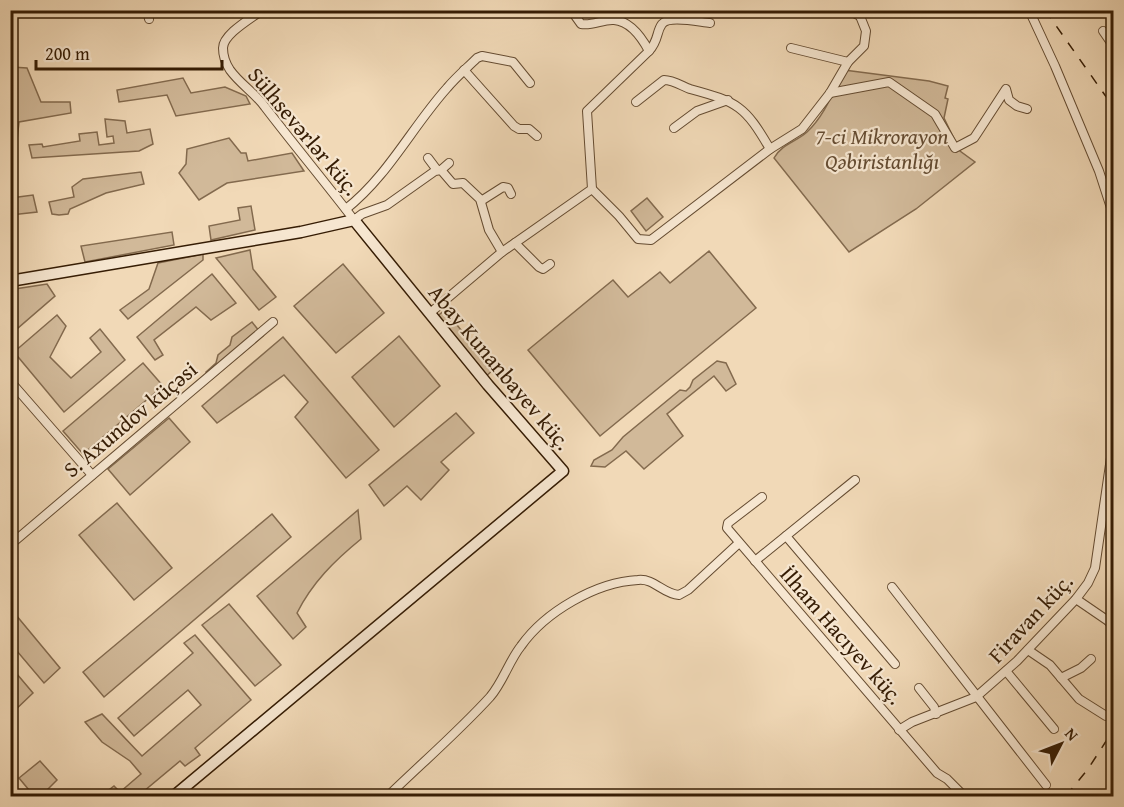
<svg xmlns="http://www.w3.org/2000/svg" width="1124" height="807" font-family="'Gentium Book Plus',serif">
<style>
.green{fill:#d1b999;stroke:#836a4e;stroke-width:1.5}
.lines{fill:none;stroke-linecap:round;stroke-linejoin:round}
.street-casing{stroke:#644b31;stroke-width:10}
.secondary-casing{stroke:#351c04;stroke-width:13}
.street{stroke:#f6e6d0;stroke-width:8}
.secondary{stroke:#f6e6d0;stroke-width:10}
.rail{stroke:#351c04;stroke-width:1.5;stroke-dasharray:10 10;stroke-linecap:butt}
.labels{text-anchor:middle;stroke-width:4.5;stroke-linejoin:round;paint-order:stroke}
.street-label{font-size:22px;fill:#351c04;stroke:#f6e6d0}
.park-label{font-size:22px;font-style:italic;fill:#644b31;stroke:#f6e6d0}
</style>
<rect width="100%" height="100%" fill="#f1d9b7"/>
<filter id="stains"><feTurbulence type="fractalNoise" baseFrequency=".00333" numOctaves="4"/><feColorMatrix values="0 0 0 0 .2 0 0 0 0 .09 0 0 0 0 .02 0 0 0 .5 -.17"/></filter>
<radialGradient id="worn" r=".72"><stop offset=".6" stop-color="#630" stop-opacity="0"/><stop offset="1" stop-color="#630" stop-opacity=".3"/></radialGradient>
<g class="green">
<path d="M11,67L27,68L41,102H70L71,113L19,122L16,149H11V104L16,103Z"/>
<path d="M844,70L929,81L948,86L945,98L948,99L944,118L960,151L975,162L916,209L849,252L774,158C782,144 796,142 807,132C825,115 833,92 844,70Z"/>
<path d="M183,78L191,93L225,87L246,96L250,104L176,116L167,95L119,102L117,90Z"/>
<path d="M105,119L125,121L127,133L150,129L153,144L139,151L32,158L29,145L42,144L43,147L80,141L79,134L97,132L99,145L114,143L113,136L107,137Z"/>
<path d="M229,138L241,153H246L248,161L292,153L304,171L227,183L199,200L179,173L186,164L187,149Z"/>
<path d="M141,172L144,184L106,193L70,209L68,214L59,215L52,214L49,202L74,197L72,187L83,179Z"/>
<path d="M33,195L37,212L11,215V198Z"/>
<path d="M647,198L663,217L646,231L631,211Z"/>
<path d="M251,206L255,230L211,240L209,226L240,220L238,208Z"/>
<path d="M172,232L174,245L85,262L81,246Z"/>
<path d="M250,250L253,269L276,297L259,310L216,258Z"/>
<path d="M709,251L756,308L600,436L528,350L613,280L628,297L660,272L670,283Z"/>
<path d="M203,254V260L128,319L120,310L149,289L158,263Z"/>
<path d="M343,264L384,313L336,353L294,306Z"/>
<path d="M212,274L236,303L211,320L196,307L154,340L163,355L155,360L137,337Z"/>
<path d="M47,284L55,296L11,334V304L17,303L15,289Z"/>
<path d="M445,310L493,370L484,378L435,318Z"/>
<path d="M57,315L66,326L50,357L71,378L101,352L90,338L100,329L125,360L64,412L14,352Z"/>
<path d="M252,322L263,336L212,379L206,372L216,363L218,355L230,345L232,337Z"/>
<path d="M399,336L440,386L394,427L352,377Z"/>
<path d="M283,337L379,450L346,478L295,417L308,402L284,375L217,423L202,406Z"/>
<path d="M717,361L726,363L736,384L726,391L714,376L667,414L683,436L644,469L626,451L605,467L591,466L594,460L612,450L623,437L680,390L686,391L690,387L693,380Z"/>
<path d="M143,363L163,386L83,454L63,431Z"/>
<path d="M456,413L474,433L441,462L449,470L421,500L407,486L384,506L369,485Z"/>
<path d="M169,418L190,442L130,495L108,469Z"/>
<path d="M117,503L172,568L134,600L79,535Z"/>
<path d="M358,510L361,539C334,561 312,583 297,613L306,627L293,639L257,596Z"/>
<path d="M272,514L291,537L104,697L83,672Z"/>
<path d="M229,604L281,665L255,686L202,625Z"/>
<path d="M11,609L60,668L44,683L11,644Z"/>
<path d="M195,635L251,700L195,748L200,755L185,766L180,761L138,796H101L114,786L120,792L141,774L130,761L102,742L85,722L102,714L142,756L201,705L188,690L134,736L118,718L193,653L184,643Z"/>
<path d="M11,667L33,693L11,714H10Z"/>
<path d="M40,761L57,780L47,790L52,796H34L19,778Z"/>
</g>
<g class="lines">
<g class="street-casing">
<g id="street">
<path d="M147,10L149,19"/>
<path d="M262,10C252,18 223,34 223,48C223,55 226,64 230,70C240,84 255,93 265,107C294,145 325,182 354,220L362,214L387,205L435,171L441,170L453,184L463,183L480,199L489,230L502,252"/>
<path d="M848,10L860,16"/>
<path d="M1029,10L1055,66L1099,171L1114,217"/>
<path d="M10,12L20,10"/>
<path d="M1103,31L1114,47"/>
<path d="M791,48L848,62"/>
<path d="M649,51C659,40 656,32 662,24C669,15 699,22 710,23"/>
<path d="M464,70L514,126L519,129H529L537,136"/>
<path d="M830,93L889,82L935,114L955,148L974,138L978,132L1006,89L1009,100L1017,106L1027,109"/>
<path d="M636,102L664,80C673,80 682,86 690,89C738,102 745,106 770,149"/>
<path d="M674,128L697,111L728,100"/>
<path d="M428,158L437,170"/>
<path d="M441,170L449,163"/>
<path d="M592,189L619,216L638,239L651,240L770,149L802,129L830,93L848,62L864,46L866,31L860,16"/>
<path d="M481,201L503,187L508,188L511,194"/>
<path d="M346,209C388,176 412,127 447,88C456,77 467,68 477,58L482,56L513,62L530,83"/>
<path d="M515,243L539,267L543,269L550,264"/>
<path d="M430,313L502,252L592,189L587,111L649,51C642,38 630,21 614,20C603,19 593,26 581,24L571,10"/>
<path d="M10,381L92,475"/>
<path d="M762,497L728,523L727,528L937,773L947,779L964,796"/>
<path d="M786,536L895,664"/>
<path d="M10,545L273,322"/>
<path d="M755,561L855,480"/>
<path d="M892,587L1046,785"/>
<path d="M1076,599L1114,625"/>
<path d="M1109,622L1114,611"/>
<path d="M1028,650L1050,665L1079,699L1106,716"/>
<path d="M1006,671L1054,729"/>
<path d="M1061,678L1081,668L1091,659"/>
<path d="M919,688L934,707L936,714"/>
<path d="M899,730L912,722L976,697L1017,661L1076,599L1088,583L1095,568L1114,437"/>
<path d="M388,796C422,763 458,732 490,697C503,682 509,661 521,646C545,612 596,582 638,580C654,578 663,594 679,595L688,590L739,543"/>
</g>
</g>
<g class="secondary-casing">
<path id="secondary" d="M10,281L301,232L354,220L488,385L563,471L174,796"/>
</g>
<use href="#street" class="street"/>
<use href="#secondary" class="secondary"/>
<g class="rail">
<path d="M1045,10L1114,108"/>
<path d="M1066,796L1088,769L1114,729"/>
</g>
</g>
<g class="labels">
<g class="street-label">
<text transform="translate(304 131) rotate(50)" y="8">Sülhsevərlər küç.</text>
<text transform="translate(500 367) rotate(50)" y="8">Abay Kunanbayev küç.</text>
<text transform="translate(130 419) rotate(-40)" y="8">S. Axundov küçəsi</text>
<text transform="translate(1030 618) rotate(-47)" y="8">Firavan küç.</text>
<text transform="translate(842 635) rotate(49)" y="8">İlham Hacıyev küç.</text>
</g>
<g class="park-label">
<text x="882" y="144">7-ci Mikrorayon<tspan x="882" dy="25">Qəbiristanlığı</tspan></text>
</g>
</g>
<rect width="1124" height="807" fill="none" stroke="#f1d9b7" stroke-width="36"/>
<rect x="12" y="12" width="1100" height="783" fill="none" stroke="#351c04" stroke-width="3"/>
<rect x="18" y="18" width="1088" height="771" fill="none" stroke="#351c04" stroke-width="1.5"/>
<g transform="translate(1061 744) rotate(48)" stroke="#f6e6d0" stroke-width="4.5" paint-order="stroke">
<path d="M0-4.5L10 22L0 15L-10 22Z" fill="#351c04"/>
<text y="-9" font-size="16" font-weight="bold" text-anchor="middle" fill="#351c04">N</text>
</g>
<path d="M36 60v9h186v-9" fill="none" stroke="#351c04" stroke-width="3"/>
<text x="45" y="60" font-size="18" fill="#351c04" stroke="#f6e6d0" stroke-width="4.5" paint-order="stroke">200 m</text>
<rect width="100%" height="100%" filter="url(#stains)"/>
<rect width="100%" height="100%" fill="url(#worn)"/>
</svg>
